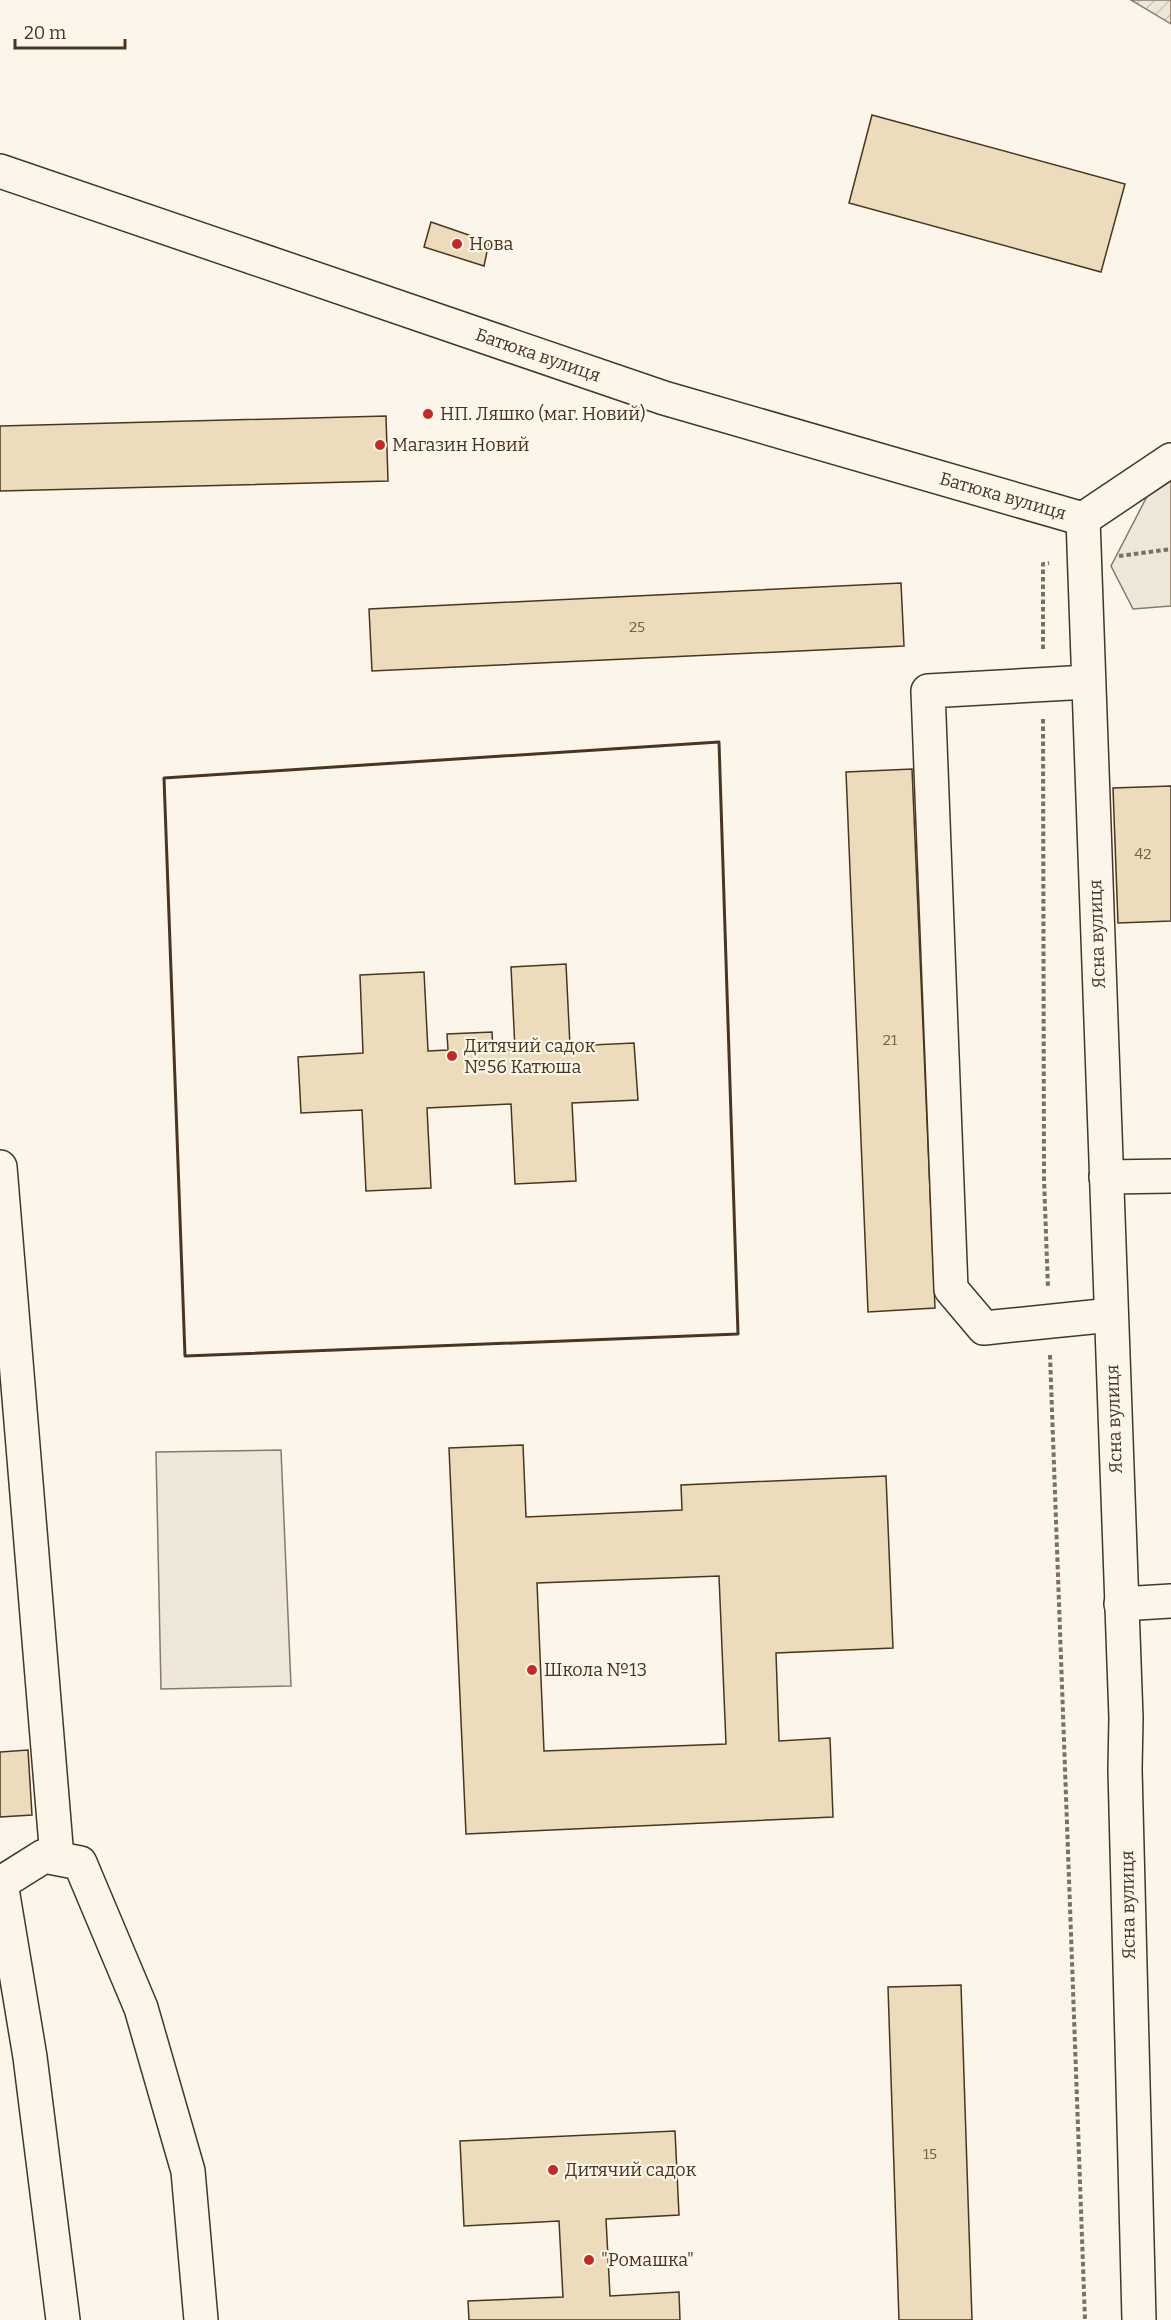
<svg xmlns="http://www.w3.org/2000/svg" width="1171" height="2320" font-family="Bitter,serif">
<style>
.garden{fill:url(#garden-furrows);stroke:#887966;stroke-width:1.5}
.pitch{fill:#ede6d9;stroke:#887966;stroke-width:1.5}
.parking{fill:#ede7d9;stroke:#887966;stroke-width:1.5}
.building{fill:#ecdcbc;stroke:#4a3520;stroke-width:1.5;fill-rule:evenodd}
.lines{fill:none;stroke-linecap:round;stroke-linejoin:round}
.minor-casing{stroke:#4a3520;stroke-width:36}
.path{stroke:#7f6f5c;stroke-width:4;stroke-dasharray:4.5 3;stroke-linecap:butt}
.minor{stroke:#fbf6e9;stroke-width:33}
.wall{stroke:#4a3520;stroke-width:3}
.poi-dot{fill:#c62828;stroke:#fbf6e9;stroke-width:2}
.labels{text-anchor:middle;stroke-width:4.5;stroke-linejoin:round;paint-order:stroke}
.number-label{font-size:15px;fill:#725f47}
.poi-label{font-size:18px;fill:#4a3520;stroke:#fbf6e9;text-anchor:start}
.street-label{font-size:18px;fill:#4a3520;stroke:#fbf6e9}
</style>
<defs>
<pattern id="garden-furrows" width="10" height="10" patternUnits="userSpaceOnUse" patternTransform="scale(1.5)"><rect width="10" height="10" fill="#ede6d9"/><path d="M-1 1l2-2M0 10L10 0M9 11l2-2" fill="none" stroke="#cdc6ba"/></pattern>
</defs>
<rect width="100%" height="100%" fill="#fbf6e9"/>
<path class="garden" d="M1131,0H1171V24Z"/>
<path class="pitch" d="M281,1450L291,1686L161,1689L156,1452Z"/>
<path class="parking" d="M1171,478V606L1133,609L1111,566L1156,479Z"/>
<g class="building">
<path d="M872,115L1125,184L1101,272L849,203Z"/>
<path d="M431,222L489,242L484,266L424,247Z"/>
<path d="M386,416L388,481L0,491V426Z"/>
<path d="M901,583L904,646L372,671L369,609Z"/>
<path d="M912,769L935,1308L868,1312L846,772Z"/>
<path d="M1171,786V921L1118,923L1113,788Z"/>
<path d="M566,964L570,1046L634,1043L638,1100L572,1103L576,1181L515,1184L511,1104L427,1108L431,1188L366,1191L362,1110L301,1113L298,1057L363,1053L360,975L424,972L428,1051L448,1050L447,1034L492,1032L493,1051L515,1049L511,967Z"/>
<path d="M523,1445L526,1517L682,1510L681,1485L886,1476L893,1648L776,1653L779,1741L830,1738L833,1817L466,1834L449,1448ZM719,1576L726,1744L544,1751L537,1583Z"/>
<path d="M28,1750L32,1815L0,1817V1752Z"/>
<path d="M961,1985L972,2320H899L888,1987Z"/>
<path d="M675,2131L679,2215L606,2219L610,2296L679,2292L680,2320H469L468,2301L563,2297L559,2221L464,2226L460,2141Z"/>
</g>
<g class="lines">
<g class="minor-casing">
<g id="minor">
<path d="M0,171L664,398L1083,519"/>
<path d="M1083,519L1126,1718L1125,1769L1139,2320"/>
<path d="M1083,519L1171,460"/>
<path d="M1088,682L928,691L951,1289L984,1328L1111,1315"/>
<path d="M0,1167L57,1858"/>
<path d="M1106,1177L1171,1176"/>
<path d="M1121,1604L1171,1601"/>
<path d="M63,2320L30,2057L1,1883L44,1856L80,1863L141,2008L188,2171L201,2320"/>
</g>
</g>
<g class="path">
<path d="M1119,556L1171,549"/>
<path d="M1043,649V564L1049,563"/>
<path d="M1043,719L1044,1179L1048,1288"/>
<path d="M1050,1355L1085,2320"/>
</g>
<use href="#minor" class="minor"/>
<path class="wall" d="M719,742L738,1334L185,1356L164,778Z"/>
</g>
<g class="poi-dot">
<circle cx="457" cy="244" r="6"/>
<circle cx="428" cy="414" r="6"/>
<circle cx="380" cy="445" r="6"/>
<circle cx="452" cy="1056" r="6"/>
<circle cx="532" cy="1670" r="6"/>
<circle cx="553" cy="2170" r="6"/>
<circle cx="589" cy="2260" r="6"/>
</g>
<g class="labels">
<g class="number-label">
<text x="637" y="632">25</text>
<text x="1143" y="859">42</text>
<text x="890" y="1045">21</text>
<text x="930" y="2159">15</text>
</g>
<g class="poi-label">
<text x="469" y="250">Нова</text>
<text x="440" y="420">НП. Ляшко (маг. Новий)</text>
<text x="392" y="451">Магазин Новий</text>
<text x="464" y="1052">Дитячий садок<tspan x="464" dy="21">№56 Катюша</tspan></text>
<text x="544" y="1676">Школа №13</text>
<text x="565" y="2176">Дитячий садок</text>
<text x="601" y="2266">"Ромашка"</text>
</g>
<g class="street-label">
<text transform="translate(538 355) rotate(19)" y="6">Батюка вулиця</text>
<text transform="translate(1003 496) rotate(16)" y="6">Батюка вулиця</text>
<text transform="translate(1097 934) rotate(-92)" y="6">Ясна вулиця</text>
<text transform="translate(1114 1419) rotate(-92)" y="6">Ясна вулиця</text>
<text transform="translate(1128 1905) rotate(-91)" y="6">Ясна вулиця</text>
</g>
</g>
<path d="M15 39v9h110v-9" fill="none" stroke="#4a3520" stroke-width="3"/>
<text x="24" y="39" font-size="18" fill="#4a3520" stroke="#fbf6e9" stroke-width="4.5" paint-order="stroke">20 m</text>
</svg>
